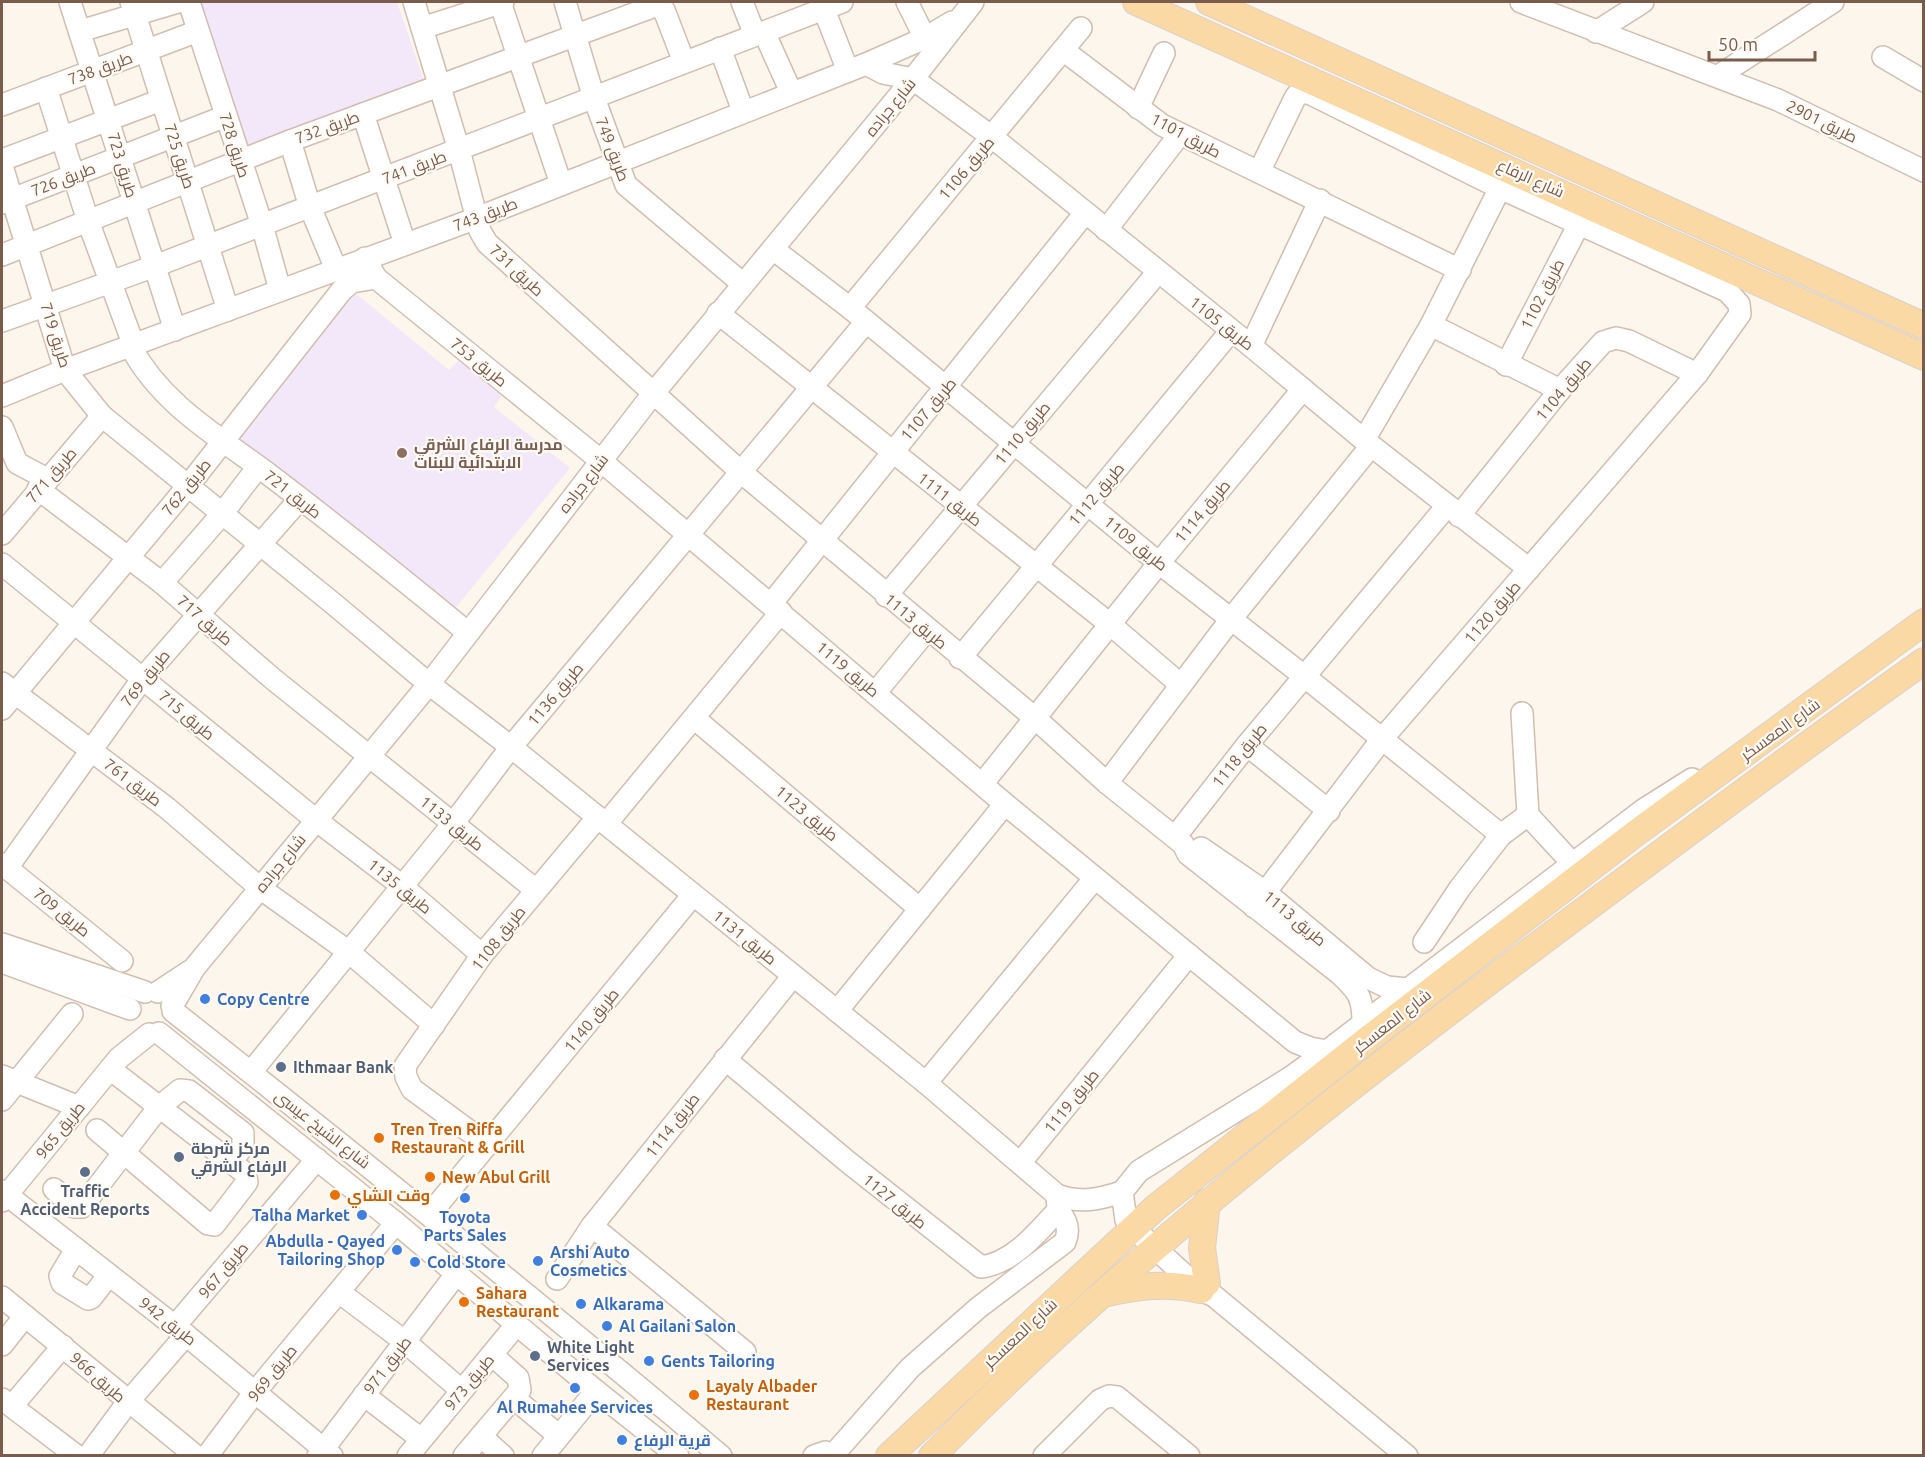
<svg xmlns="http://www.w3.org/2000/svg" width="1925" height="1457" font-family="Ubuntu,Cairo,sans-serif">
<style>
.education{fill:#f3e8fa}
.lines{fill:none;stroke-linecap:round;stroke-linejoin:round}
.minor-casing{stroke:#d1beb0;stroke-width:24}
.major-casing{stroke:#dad1cd;stroke-width:28}
.minor{stroke:#fff;stroke-width:21}
.major{stroke:#fbd9a5;stroke-width:26}
.education-dot{fill:#8d6e63;stroke:#fffaf3;stroke-width:2}
.shop-dot{fill:#3f7fe0;stroke:#fffaf3;stroke-width:2}
.service-dot{fill:#5c6f8a;stroke:#fffaf3;stroke-width:2}
.food-dot{fill:#e8710a;stroke:#fffaf3;stroke-width:2}
.labels{text-anchor:middle;stroke-width:4.5;stroke-linejoin:round;paint-order:stroke}
.street-label{font-size:16px;fill:#7a5c4d;stroke:#fffaf3}
.education-label{font-size:16px;font-weight:bold;fill:#785e54;stroke:#fffaf3;text-anchor:start}
.shop-label{font-size:16px;font-weight:bold;fill:#366cbe;stroke:#fffaf3;text-anchor:start}
.service-label{font-size:16px;font-weight:bold;fill:#4e5e75;stroke:#fffaf3;text-anchor:start}
.food-label{font-size:16px;font-weight:bold;fill:#c56008;stroke:#fffaf3;text-anchor:start}
</style>
<rect width="100%" height="100%" fill="#fdf6ec"/>
<g class="education">
<path d="M192,2H397L426,87L239,157Z"/>
<path d="M349,288L449,370L459,360L502,395L494,407L570,468L453,611L233,439Z"/>
</g>
<g class="lines">
<g class="minor-casing">
<g id="minor">
<path d="M70,2L175,330"/>
<path d="M131,2L228,310"/>
<path d="M189,2L262,225L280,290"/>
<path d="M414,2L459,150L480,231L487,243L741,472L1036,719L1107,783L1183,844L1188,854L1340,974C1358,991 1363,997 1363,1022"/>
<path d="M500,2L561,184"/>
<path d="M565,2L594,98L626,185L743,284"/>
<path d="M742,2L755,35"/>
<path d="M821,2L848,71"/>
<path d="M907,2L925,38"/>
<path d="M1521,2L1778,100L1924,171"/>
<path d="M422,28L503,2"/>
<path d="M80,31L178,2"/>
<path d="M764,32L791,92"/>
<path d="M1596,32L1643,2"/>
<path d="M720,48L743,111"/>
<path d="M1063,50L1162,125L1460,270"/>
<path d="M1883,57L1924,81"/>
<path d="M866,64L883,73L913,79L992,137L1251,346L1364,440L1529,569"/>
<path d="M1718,76L1833,2"/>
<path d="M46,88L88,221L134,346"/>
<path d="M2,105L198,31"/>
<path d="M1138,108L1164,53"/>
<path d="M363,114L405,244"/>
<path d="M290,141L310,207L336,269"/>
<path d="M2,160L161,100"/>
<path d="M2,166L65,370L102,416L335,605L429,684L511,747L926,1083L1057,1195C1080,1204 1100,1199 1122,1192"/>
<path d="M2,203L226,116"/>
<path d="M1106,230L1180,134"/>
<path d="M773,249L850,308L1159,563L1304,676L1501,835"/>
<path d="M2,255L290,141L655,6L664,10L684,62"/>
<path d="M365,258L376,278L600,460L1005,804L1295,1042L1310,1048L1327,1051"/>
<path d="M850,308L1081,28"/>
<path d="M718,313L1111,625L1181,685"/>
<path d="M2,321L155,266L842,2"/>
<path d="M1431,325L1560,390"/>
<path d="M1251,346L1320,200"/>
<path d="M131,347C160,402 214,434 263,470C332,522 400,577 467,632"/>
<path d="M1506,365L1579,224"/>
<path d="M2,396L65,370L477,218L866,64L925,38L952,22"/>
<path d="M2,427L17,463L47,479"/>
<path d="M1364,440L1431,325L1500,188"/>
<path d="M38,489L162,583L273,679L536,890"/>
<path d="M1459,516L1560,390L1603,342L1616,338L1629,341L1697,374"/>
<path d="M2,534L102,416"/>
<path d="M2,564L316,820L402,886L482,955"/>
<path d="M162,583L222,514L258,467"/>
<path d="M886,596L1158,272"/>
<path d="M771,604L1085,213"/>
<path d="M960,658L1231,331"/>
<path d="M2,683L167,808L260,888L349,952L434,1025"/>
<path d="M876,692L927,630"/>
<path d="M2,709L188,486L342,290L352,282L376,278"/>
<path d="M1522,713L1528,815L1573,864"/>
<path d="M694,718L920,909"/>
<path d="M1247,745L1329,811"/>
<path d="M983,783L1159,563L1303,389"/>
<path d="M1107,783L1231,619L1371,446"/>
<path d="M606,824L781,612"/>
<path d="M1175,837L1247,745L1447,506"/>
<path d="M1201,848L1265,892L1368,978L1387,987L1407,989"/>
<path d="M2,864L122,961"/>
<path d="M7,868L143,678L299,500"/>
<path d="M1254,907L1382,739L1697,374L1740,314L1739,304L1727,291L1500,188L1307,92L1297,95L1294,100L1259,172"/>
<path d="M1424,942L1460,888L1501,835L1528,815"/>
<path d="M2,944L145,992"/>
<path d="M2,962L130,1009"/>
<path d="M158,992L190,971"/>
<path d="M172,1006L195,967L429,684L652,395L913,79L973,2"/>
<path d="M173,1011C358,1157 541,1304 721,1456"/>
<path d="M837,1011L1005,804"/>
<path d="M159,1033L396,1223L596,1391L678,1456"/>
<path d="M725,1059L848,1162L981,1267C1013,1263 1037,1233 1058,1210L1057,1195"/>
<path d="M251,1072L452,825L511,747L866,322"/>
<path d="M2,1076L79,1107"/>
<path d="M926,1083L1095,878"/>
<path d="M2,1100L72,1014"/>
<path d="M97,1130L208,1224L214,1225L247,1182L245,1173L110,1069"/>
<path d="M488,1145L412,1089L406,1077L405,1066L482,955L598,817"/>
<path d="M1021,1162L1189,955"/>
<path d="M54,1189L74,1207H82L159,1107L180,1090L189,1091L243,1133V1146L231,1163"/>
<path d="M2,1191L186,1335L332,1456"/>
<path d="M2,1201L119,1058L149,1034"/>
<path d="M430,1214L693,895"/>
<path d="M592,1226L745,1352"/>
<path d="M76,1249L60,1276L62,1283L88,1299L91,1298L109,1275"/>
<path d="M557,1279L592,1226L793,976"/>
<path d="M339,1292L404,1341L461,1390"/>
<path d="M2,1297L196,1456"/>
<path d="M175,1326L317,1159"/>
<path d="M2,1345L25,1316"/>
<path d="M364,1395L421,1439"/>
<path d="M514,1398L559,1436"/>
<path d="M2,1399L77,1456"/>
<path d="M12,1406L63,1346"/>
<path d="M481,1436L503,1456"/>
<path d="M833,1455L910,1368L978,1308L1065,1242C1070,1230 1067,1220 1058,1210"/>
<path d="M88,1456L128,1402L186,1335"/>
<path d="M207,1456L255,1392L396,1223"/>
<path d="M318,1456L457,1273"/>
<path d="M408,1456L517,1324"/>
<path d="M464,1456L520,1390L518,1378L492,1355"/>
<path d="M543,1456L596,1391"/>
<path d="M814,1456L825,1452L833,1456"/>
<path d="M1044,1456L1100,1400L1109,1396L1117,1397L1189,1456"/>
<path d="M1407,1456L1214,1296L1201,1290L1132,1227L1126,1220L1122,1192L1139,1171L1291,1077L1327,1051L1643,810L1692,779"/>
</g>
</g>
<g class="major-casing">
<g id="major">
<path d="M1136,2L1924,357"/>
<path d="M1209,2L1924,326"/>
<path d="M1207,1283L1202,1248L1207,1202"/>
<path d="M1103,1294C1137,1286 1166,1282 1201,1290"/>
<path d="M889,1456L1155,1208L1367,1040L1636,833L1924,622"/>
<path d="M932,1456C1114,1270 1319,1109 1527,953C1659,854 1790,756 1924,661"/>
</g>
</g>
<use href="#minor" class="minor"/>
<use href="#major" class="major"/>
</g>
<circle class="education-dot" cx="402" cy="453" r="6"/>
<g class="shop-dot">
<circle cx="205" cy="999" r="6"/>
<circle cx="465" cy="1198" r="6"/>
<circle cx="362" cy="1215" r="6"/>
<circle cx="397" cy="1250" r="6"/>
<circle cx="538" cy="1261" r="6"/>
<circle cx="415" cy="1262" r="6"/>
<circle cx="581" cy="1304" r="6"/>
<circle cx="607" cy="1326" r="6"/>
<circle cx="649" cy="1361" r="6"/>
<circle cx="575" cy="1388" r="6"/>
<circle cx="622" cy="1440" r="6"/>
</g>
<g class="service-dot">
<circle cx="281" cy="1067" r="6"/>
<circle cx="179" cy="1157" r="6"/>
<circle cx="85" cy="1172" r="6"/>
<circle cx="535" cy="1356" r="6"/>
</g>
<g class="food-dot">
<circle cx="379" cy="1138" r="6"/>
<circle cx="430" cy="1177" r="6"/>
<circle cx="335" cy="1195" r="6"/>
<circle cx="464" cy="1302" r="6"/>
<circle cx="694" cy="1395" r="6"/>
</g>
<g class="labels">
<g class="street-label">
<text transform="translate(100 68) rotate(-20)" y="6">طريق 738</text>
<text transform="translate(890 107) rotate(-51)" y="6">شارع جراده</text>
<text transform="translate(1822 121) rotate(26)" y="6">طريق 2901</text>
<text transform="translate(327 127) rotate(-20)" y="6">طريق 732</text>
<text transform="translate(1186 135) rotate(28)" y="6">طريق 1101</text>
<text transform="translate(235 145) rotate(72)" y="6">طريق 728</text>
<text transform="translate(613 149) rotate(69)" y="6">طريق 749</text>
<text transform="translate(180 156) rotate(72)" y="6">طريق 725</text>
<text transform="translate(123 165) rotate(73)" y="6">طريق 723</text>
<text transform="translate(414 167) rotate(-21)" y="6">طريق 741</text>
<text transform="translate(966 168) rotate(-50)" y="6">طريق 1106</text>
<text transform="translate(1531 178) rotate(24)" y="6">شارع الرفاع</text>
<text transform="translate(63 179) rotate(-21)" y="6">طريق 726</text>
<text transform="translate(485 214) rotate(-21)" y="6">طريق 743</text>
<text transform="translate(517 270) rotate(43)" y="6">طريق 731</text>
<text transform="translate(1542 294) rotate(-63)" y="6">طريق 1102</text>
<text transform="translate(1222 323) rotate(38)" y="6">طريق 1105</text>
<text transform="translate(56 335) rotate(72)" y="6">طريق 719</text>
<text transform="translate(479 362) rotate(39)" y="6">طريق 753</text>
<text transform="translate(1563 389) rotate(-50)" y="6">طريق 1104</text>
<text transform="translate(928 409) rotate(-50)" y="6">طريق 1107</text>
<text transform="translate(1022 433) rotate(-50)" y="6">طريق 1110</text>
<text transform="translate(51 475) rotate(-49)" y="6">طريق 771</text>
<text transform="translate(583 483) rotate(-52)" y="6">شارع جراده</text>
<text transform="translate(186 487) rotate(-51)" y="6">طريق 762</text>
<text transform="translate(293 494) rotate(38)" y="6">طريق 721</text>
<text transform="translate(1096 494) rotate(-50)" y="6">طريق 1112</text>
<text transform="translate(950 499) rotate(38)" y="6">طريق 1111</text>
<text transform="translate(1202 511) rotate(-50)" y="6">طريق 1114</text>
<text transform="translate(1136 543) rotate(39)" y="6">طريق 1109</text>
<text transform="translate(1492 612) rotate(-49)" y="6">طريق 1120</text>
<text transform="translate(205 620) rotate(41)" y="6">طريق 717</text>
<text transform="translate(916 621) rotate(40)" y="6">طريق 1113</text>
<text transform="translate(848 669) rotate(40)" y="6">طريق 1119</text>
<text transform="translate(145 678) rotate(-51)" y="6">طريق 769</text>
<text transform="translate(555 694) rotate(-50)" y="6">طريق 1136</text>
<text transform="translate(187 715) rotate(40)" y="6">طريق 715</text>
<text transform="translate(1780 729) rotate(-36)" y="6">شارع المعسكر</text>
<text transform="translate(1239 755) rotate(-51)" y="6">طريق 1118</text>
<text transform="translate(133 782) rotate(37)" y="6">طريق 761</text>
<text transform="translate(807 813) rotate(40)" y="6">طريق 1123</text>
<text transform="translate(452 823) rotate(39)" y="6">طريق 1133</text>
<text transform="translate(280 863) rotate(-51)" y="6">شارع جراده</text>
<text transform="translate(400 886) rotate(39)" y="6">طريق 1135</text>
<text transform="translate(62 912) rotate(39)" y="6">طريق 709</text>
<text transform="translate(1295 918) rotate(40)" y="6">طريق 1113</text>
<text transform="translate(745 937) rotate(39)" y="6">طريق 1131</text>
<text transform="translate(498 938) rotate(-52)" y="6">طريق 1108</text>
<text transform="translate(591 1020) rotate(-51)" y="6">طريق 1140</text>
<text transform="translate(1392 1021) rotate(-38)" y="6">شارع المعسكر</text>
<text transform="translate(1071 1101) rotate(-51)" y="6">طريق 1119</text>
<text transform="translate(672 1125) rotate(-52)" y="6">طريق 1114</text>
<text transform="translate(323 1129) rotate(38)" y="6">شارع الشيخ عيسى</text>
<text transform="translate(60 1130) rotate(-51)" y="6">طريق 965</text>
<text transform="translate(895 1201) rotate(39)" y="6">طريق 1127</text>
<text transform="translate(223 1270) rotate(-50)" y="6">طريق 967</text>
<text transform="translate(168 1321) rotate(38)" y="6">طريق 942</text>
<text transform="translate(1020 1333) rotate(-43)" y="6">شارع المعسكر</text>
<text transform="translate(387 1365) rotate(-53)" y="6">طريق 971</text>
<text transform="translate(272 1373) rotate(-51)" y="6">طريق 969</text>
<text transform="translate(98 1377) rotate(41)" y="6">طريق 966</text>
<text transform="translate(469 1382) rotate(-50)" y="6">طريق 973</text>
</g>
<g class="education-label">
<text x="414" y="450">مدرسة الرفاع الشرقي<tspan x="414" dy="18">الابتدائية للبنات</tspan></text>
</g>
<g class="shop-label">
<text x="217" y="1005">Copy Centre</text>
<text x="350" y="1221" text-anchor="end">Talha Market</text>
<text x="465" y="1223" text-anchor="middle">Toyota<tspan x="465" dy="18">Parts Sales</tspan></text>
<text x="385" y="1247" text-anchor="end">Abdulla - Qayed<tspan x="385" dy="18">Tailoring Shop</tspan></text>
<text x="550" y="1258">Arshi Auto<tspan x="550" dy="18">Cosmetics</tspan></text>
<text x="427" y="1268">Cold Store</text>
<text x="593" y="1310">Alkarama</text>
<text x="619" y="1332">Al Gailani Salon</text>
<text x="661" y="1367">Gents Tailoring</text>
<text x="575" y="1413" text-anchor="middle">Al Rumahee Services</text>
<text x="634" y="1446">قرية الرفاع</text>
</g>
<g class="service-label">
<text x="293" y="1073">Ithmaar Bank</text>
<text x="191" y="1154">مركز شرطة<tspan x="191" dy="18">الرفاع الشرقي</tspan></text>
<text x="85" y="1197" text-anchor="middle">Traffic<tspan x="85" dy="18">Accident Reports</tspan></text>
<text x="547" y="1353">White Light<tspan x="547" dy="18">Services</tspan></text>
</g>
<g class="food-label">
<text x="391" y="1135">Tren Tren Riffa<tspan x="391" dy="18">Restaurant &amp; Grill</tspan></text>
<text x="442" y="1183">New Abul Grill</text>
<text x="347" y="1201">وقت الشاي</text>
<text x="476" y="1299">Sahara<tspan x="476" dy="18">Restaurant</tspan></text>
<text x="706" y="1392">Layaly Albader<tspan x="706" dy="18">Restaurant</tspan></text>
</g>
</g>
<rect width="1925" height="1457" fill="none" stroke="#7a5c4d" stroke-width="6"/>
<path d="M1709 51v9h106v-9" fill="none" stroke="#7a5c4d" stroke-width="3"/>
<text x="1718" y="51" font-size="18" fill="#7a5c4d" stroke="#fffaf3" stroke-width="4.5" paint-order="stroke">50 m</text>
</svg>
